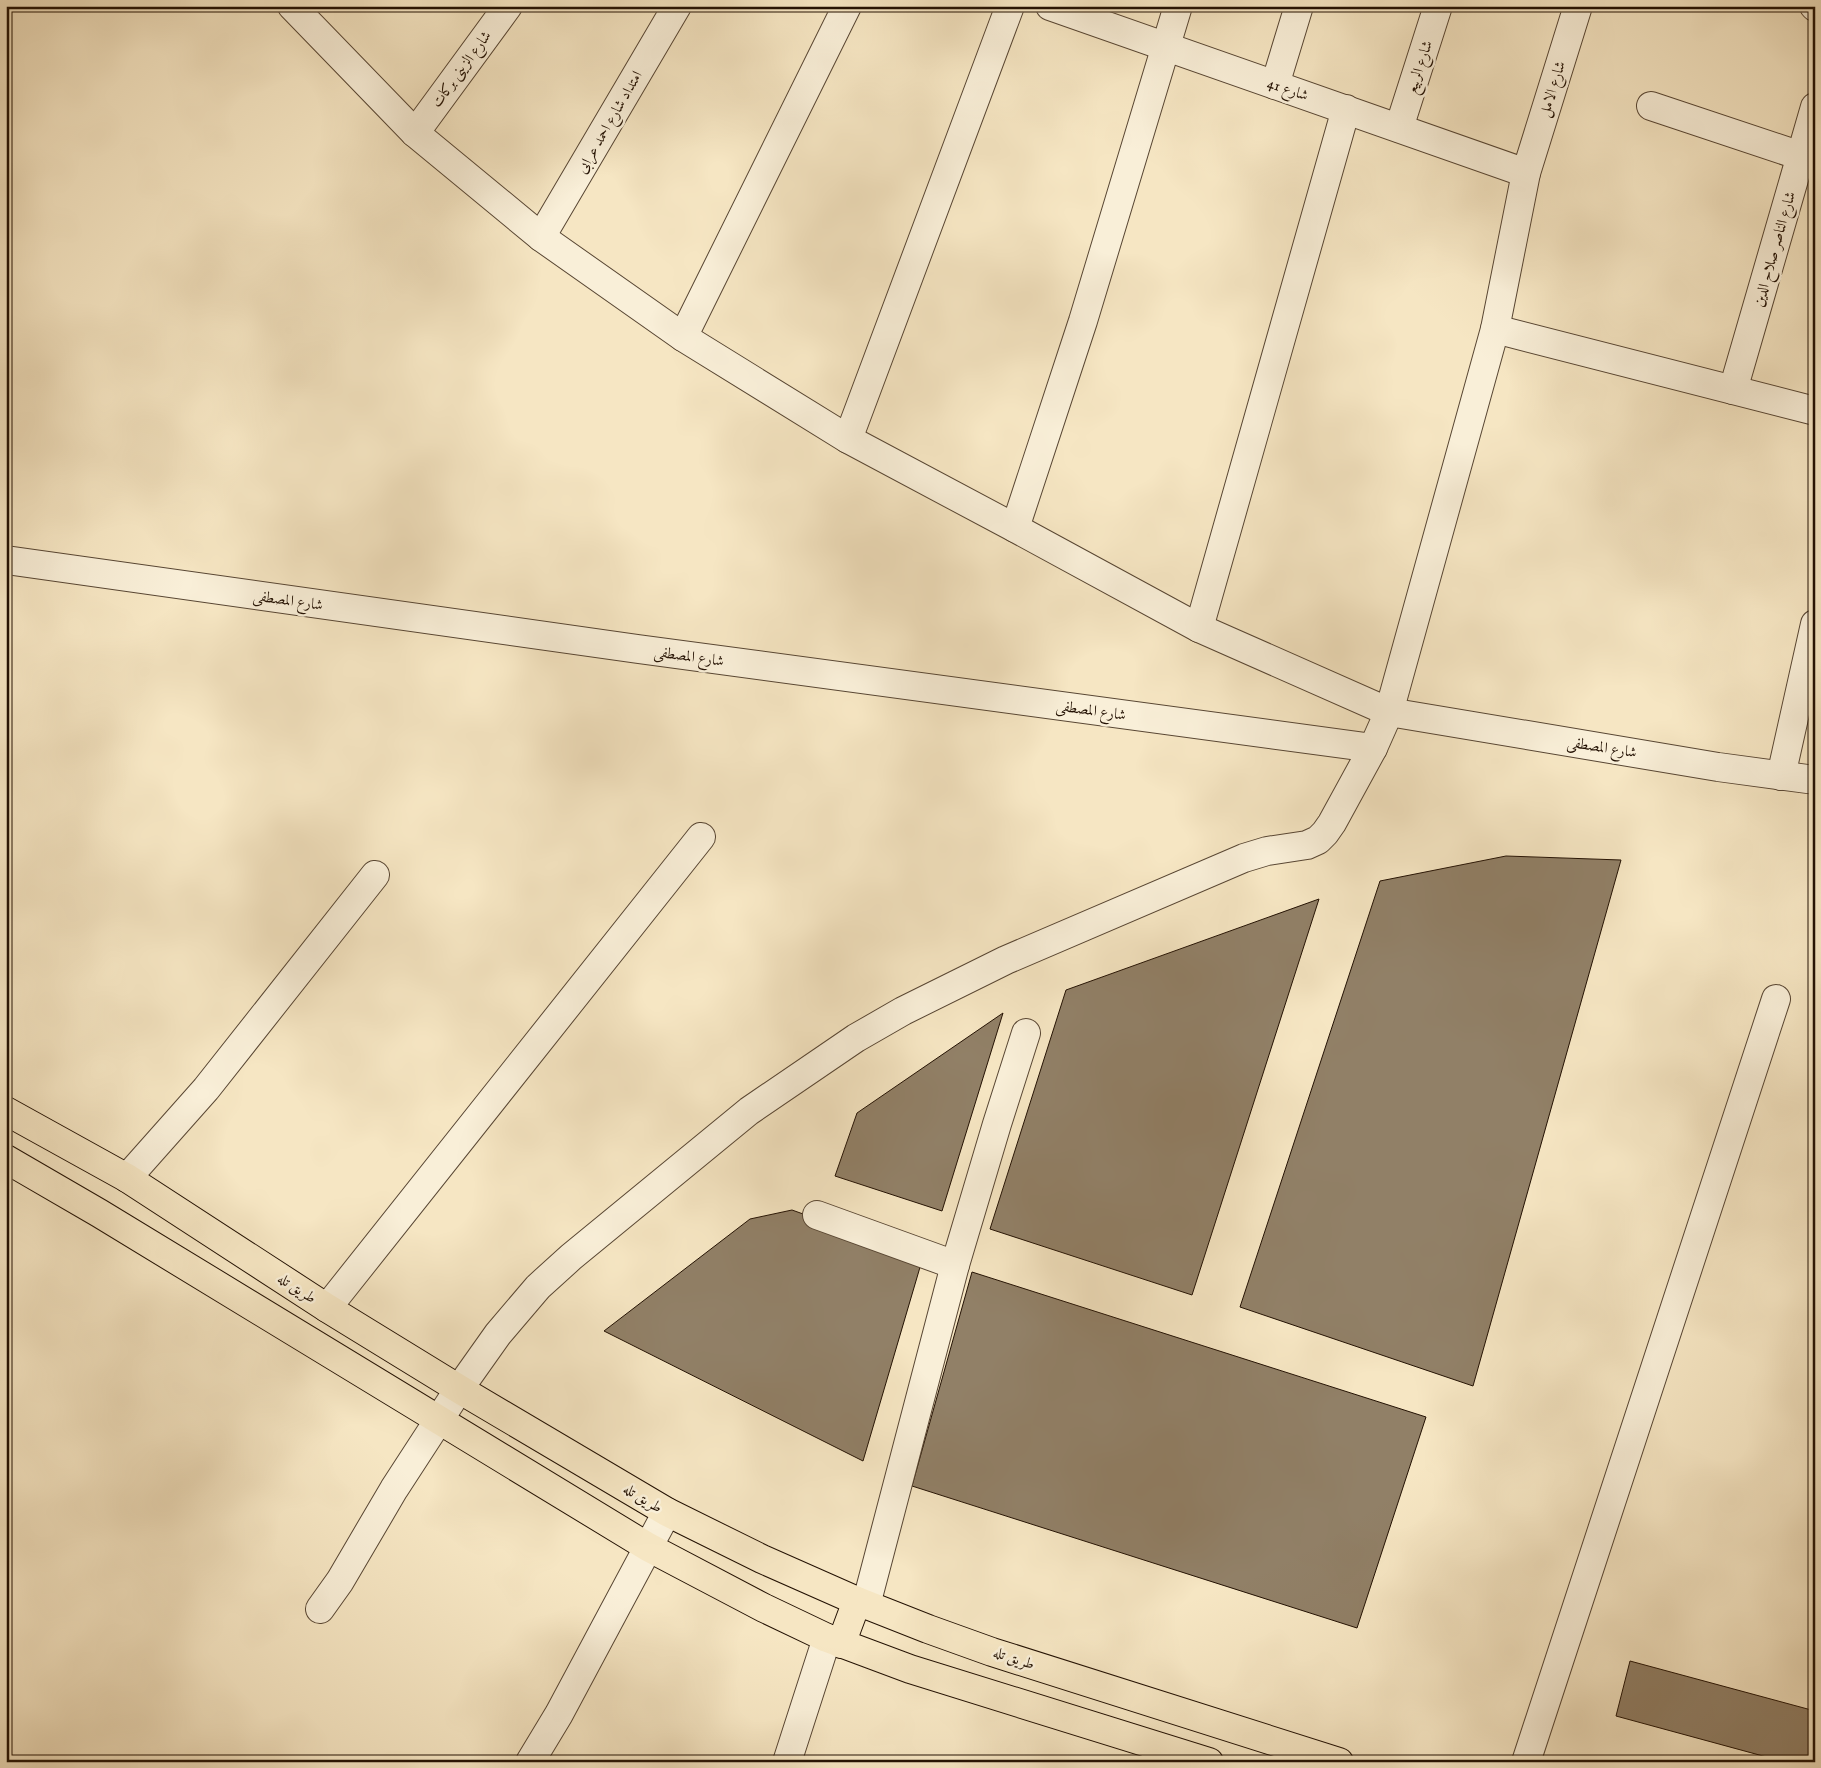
<svg xmlns="http://www.w3.org/2000/svg" width="1821" height="1768" font-family="'IM FELL English',Amiri,serif">
<style>
.building{fill:#918067;stroke:#231103}
.lines{fill:none;stroke-linecap:round;stroke-linejoin:round}
.minor-casing{stroke:#584633;stroke-width:30}
.major-casing{stroke:#231103;stroke-width:30}
.minor{stroke:#f9efd8;stroke-width:28}
.major{stroke:#f6e6c3;stroke-width:28}
.labels{text-anchor:middle;stroke-width:5;stroke-linejoin:round;paint-order:stroke}
.street-label{font-size:15px;fill:#231103;stroke:#f9efd8}
</style>
<rect width="100%" height="100%" fill="#f6e6c3"/>
<filter id="stains"><feTurbulence type="fractalNoise" baseFrequency=".004" numOctaves="4"/><feColorMatrix values="0 0 0 0 .2 0 0 0 0 .09 0 0 0 0 .02 0 0 0 .5 -.17"/></filter>
<radialGradient id="worn" r=".72"><stop offset=".6" stop-color="#630" stop-opacity="0"/><stop offset="1" stop-color="#630" stop-opacity=".3"/></radialGradient>
<g class="building">
<path d="M1506,856L1621,860L1473,1386L1240,1307L1380,881Z"/>
<path d="M1319,899L1192,1295L990,1229L1066,990Z"/>
<path d="M1003,1013L942,1211L835,1176L857,1113Z"/>
<path d="M792,1210L923,1257L863,1461L604,1331L750,1219Z"/>
<path d="M972,1272L1426,1417L1357,1628L912,1486Z"/>
<path d="M1630,1661L1815,1711V1762H1785L1616,1716Z"/>
</g>
<g class="lines">
<g class="minor-casing">
<g id="minor">
<path d="M292,6L415,133L541,237L683,337L848,439L1015,528L1199,628L1389,712L1718,767L1815,780"/>
<path d="M1050,6L1526,173"/>
<path d="M1814,6L1815,7"/>
<path d="M1275,85L1299,6"/>
<path d="M1651,106L1801,156"/>
<path d="M1399,128L1438,6"/>
<path d="M415,133L508,6"/>
<path d="M541,237L677,6"/>
<path d="M1495,329L1815,411"/>
<path d="M683,337L847,6"/>
<path d="M1733,390L1815,107"/>
<path d="M848,439L1010,6"/>
<path d="M1015,528L1083,321L1178,6"/>
<path d="M6,560L638,649L1373,748"/>
<path d="M1199,628L1346,109"/>
<path d="M1781,776L1815,624"/>
<path d="M127,1178L206,1089L375,875"/>
<path d="M817,1215L955,1265"/>
<path d="M327,1308L701,837"/>
<path d="M866,1605L955,1265L997,1124L1026,1033"/>
<path d="M320,1609L340,1581L394,1489L459,1389L498,1334L538,1287L571,1257L749,1111L856,1038L903,1011L1006,960L1244,858L1267,851L1307,845L1318,840L1325,833L1332,823L1373,748L1389,712L1495,329L1526,173L1578,6"/>
<path d="M530,1762L559,1714L667,1512"/>
<path d="M787,1762L827,1638"/>
<path d="M1526,1762L1776,999"/>
</g>
</g>
<g class="major-casing">
<g id="major">
<path d="M6,1111L127,1178L327,1308L459,1389L667,1512L762,1559L857,1601L928,1629L992,1652L1339,1762"/>
<path d="M6,1159L99,1213L648,1547L764,1608L827,1638L910,1669L1209,1762"/>
<path d="M841,1644L857,1601"/>
</g>
</g>
<use href="#minor" class="minor"/>
<use href="#major" class="major"/>
</g>
<g class="labels">
<g class="street-label">
<text transform="translate(1419 67) rotate(-72)" y="5">شارع الربيع</text>
<text transform="translate(461 69) rotate(-54)" y="5">شارع الزينى بركات</text>
<text transform="translate(1288 89) rotate(19)" y="5">شارع 41</text>
<text transform="translate(1552 89) rotate(-73)" y="5">شارع الامل</text>
<text transform="translate(609 122) rotate(-60)" y="5">امتداد شارع احمد عرابى</text>
<text transform="translate(1774 249) rotate(-74)" y="5">شارع الناصر صلاح الدين</text>
<text transform="translate(288 600) rotate(8)" y="5">شارع المصطفى</text>
<text transform="translate(689 656) rotate(8)" y="5">شارع المصطفى</text>
<text transform="translate(1091 710) rotate(8)" y="5">شارع المصطفى</text>
<text transform="translate(1602 747) rotate(9)" y="5">شارع المصطفى</text>
<text transform="translate(297 1288) rotate(33)" y="5">طريق تله</text>
<text transform="translate(643 1498) rotate(31)" y="5">طريق تله</text>
<text transform="translate(1014 1658) rotate(18)" y="5">طريق تله</text>
</g>
</g>
<rect width="1821" height="1768" fill="none" stroke="#f6e6c3" stroke-width="25"/>
<rect x="8" y="8" width="1806" height="1753" fill="none" stroke="#231103" stroke-width="2.5"/>
<rect x="12" y="12" width="1796" height="1743" fill="none" stroke="#231103"/>
<rect width="100%" height="100%" filter="url(#stains)"/>
<rect width="100%" height="100%" fill="url(#worn)"/>
</svg>
